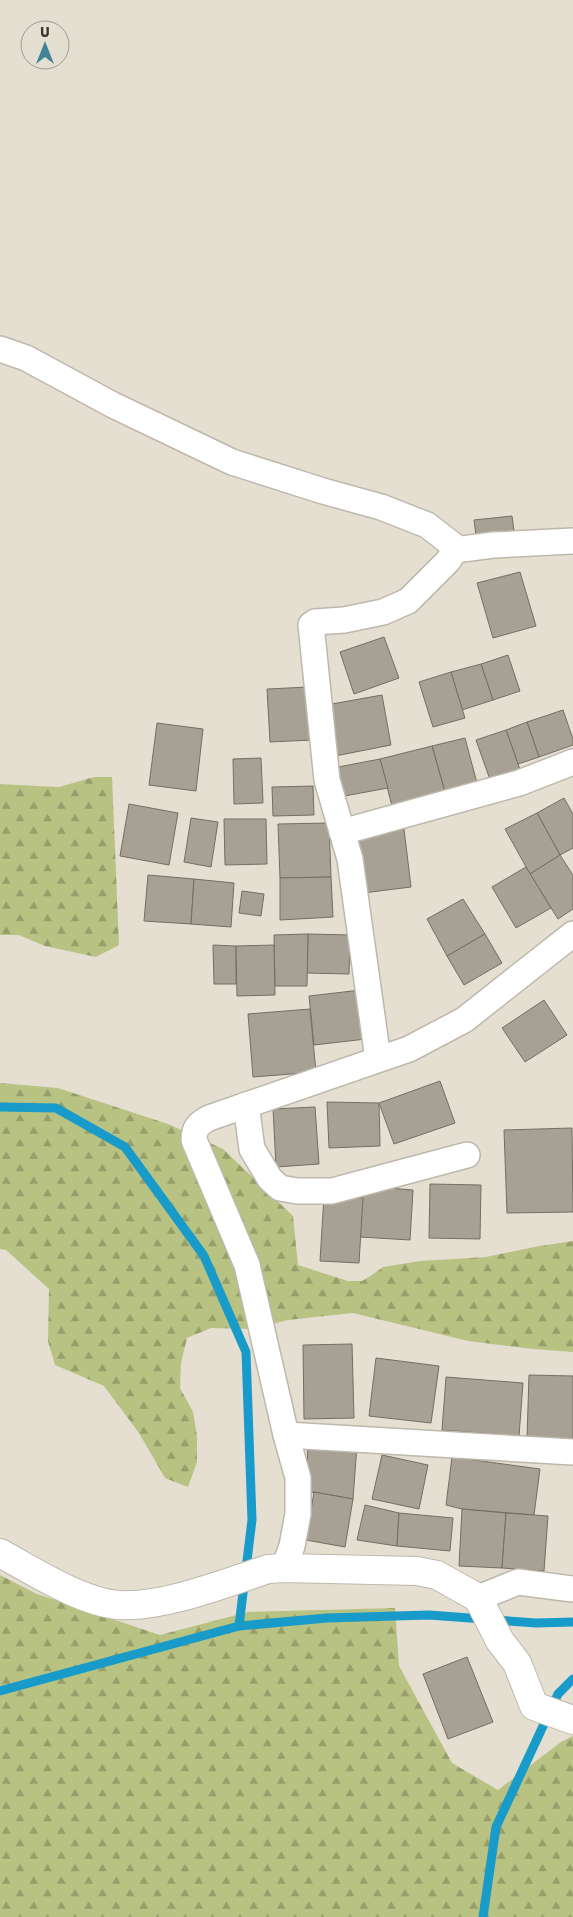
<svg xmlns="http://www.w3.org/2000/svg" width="573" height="1917" font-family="Jost,sans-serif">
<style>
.forest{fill:url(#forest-firs)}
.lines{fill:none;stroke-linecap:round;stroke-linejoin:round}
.stream{stroke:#189bc9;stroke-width:9}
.building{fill:#a6a194;stroke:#736e63}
.street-casing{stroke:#beb8ac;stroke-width:28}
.secondary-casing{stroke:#beb8ac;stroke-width:30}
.street{stroke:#fff;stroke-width:25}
.secondary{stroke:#fff;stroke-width:28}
</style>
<defs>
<pattern id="forest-firs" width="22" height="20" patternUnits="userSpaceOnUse" patternTransform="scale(1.25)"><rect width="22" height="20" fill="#b8c282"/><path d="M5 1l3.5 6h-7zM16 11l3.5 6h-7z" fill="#979e6b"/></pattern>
</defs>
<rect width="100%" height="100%" fill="#e5dfd2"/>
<g class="forest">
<path d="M94,777H112L119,945L96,957L45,946L19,935H0V784L59,787Z"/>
<path d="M0,1083L58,1088L168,1124L223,1149L293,1216L298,1265L348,1281H362L372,1275L383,1267L420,1261L486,1257L534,1247L573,1241V1352L533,1349L468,1341L353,1313L288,1320L253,1329L211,1328L187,1338L181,1363L180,1388L193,1412L197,1436V1462L188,1487L165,1478L139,1433L104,1386L55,1365L48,1341L49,1289L6,1250L0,1249Z"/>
<path d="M0,1575L37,1594L160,1635L248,1612L395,1608L399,1666L452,1763L498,1790L561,1742L573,1736V1917H0Z"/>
</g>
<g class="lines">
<g class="stream">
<path d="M0,1107L56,1108L125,1147L204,1256L246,1352L252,1520L239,1626"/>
<path d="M0,1691L239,1626L327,1618L429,1615L536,1623L573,1622"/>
<path d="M483,1917L496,1827L558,1694L573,1679"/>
</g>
</g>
<g class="building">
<path d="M512,516L515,539L477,543L474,520Z"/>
<path d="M520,572L536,626L493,638L477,583Z"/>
<path d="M384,637L399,678L354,694L340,652Z"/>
<path d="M508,655L520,691L493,700L481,664Z"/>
<path d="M481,664L493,700L462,710L451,672Z"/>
<path d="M451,672L465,718L433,727L419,682Z"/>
<path d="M309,687L312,740L270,742L267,689Z"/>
<path d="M382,695L391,745L335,756L326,705Z"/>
<path d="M563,710L573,739V745L539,757L527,722Z"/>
<path d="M527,722L539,757L518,764L506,730Z"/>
<path d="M157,723L203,729L196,791L149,785Z"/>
<path d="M506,730L523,778L493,788L476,740Z"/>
<path d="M465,738L477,783L445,792L432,746Z"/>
<path d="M432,746L445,792L394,814L380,759Z"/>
<path d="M261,758L263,803L234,804L233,759Z"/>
<path d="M380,759L388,788L339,797L333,768Z"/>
<path d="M313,786L314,815L273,816L272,787Z"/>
<path d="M564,798L573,814V848L560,855L537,813Z"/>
<path d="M129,804L178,813L169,865L120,856Z"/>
<path d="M537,813L560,855L530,874L505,829Z"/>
<path d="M191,818L218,822L211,867L184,862Z"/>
<path d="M224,819H266L267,864L225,865Z"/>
<path d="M329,823L331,877L280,878L278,824Z"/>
<path d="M404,829L411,887L363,893L356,835Z"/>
<path d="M560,855L573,875V909L558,919L530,874Z"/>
<path d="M526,867L551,908L516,928L492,887Z"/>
<path d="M148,875L194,879L191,924L144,921Z"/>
<path d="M331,877L333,917L280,920V878Z"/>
<path d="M194,879L234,883L231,927L191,924Z"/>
<path d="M242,891L264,894L261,916L239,913Z"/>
<path d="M463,899L485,934L447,956L427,919Z"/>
<path d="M308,934L350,935L349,974L307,973Z"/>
<path d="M308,934L307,986H275L274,935Z"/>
<path d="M485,934L502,963L464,985L447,956Z"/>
<path d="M213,945L236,946V984H214Z"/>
<path d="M274,945L275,995L237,996L236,946Z"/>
<path d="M361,990L366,1039L314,1045L309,996Z"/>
<path d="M544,1000L567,1035L525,1062L502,1028Z"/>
<path d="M310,1009L316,1072L253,1077L248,1014Z"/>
<path d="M440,1081L455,1123L394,1144L379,1103Z"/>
<path d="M327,1102L379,1103L380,1146L329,1148Z"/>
<path d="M315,1107L319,1164L276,1167L273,1109Z"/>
<path d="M572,1128L573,1212L507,1213L504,1130Z"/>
<path d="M430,1184L481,1185L480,1239L429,1238Z"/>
<path d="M363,1186L413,1190L410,1240L360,1237Z"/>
<path d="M324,1196L363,1198L359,1263L320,1261Z"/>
<path d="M352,1344L354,1418L304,1419L303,1345Z"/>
<path d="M376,1358L439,1366L431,1423L369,1416Z"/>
<path d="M529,1375L573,1376V1441L527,1439Z"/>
<path d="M446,1377L523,1383L519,1436L442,1430Z"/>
<path d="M308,1444L357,1445L353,1499L314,1492L306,1494Z"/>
<path d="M382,1455L428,1465L419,1509L372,1499Z"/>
<path d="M452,1457L540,1469L534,1515L462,1509L446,1505Z"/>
<path d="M314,1492L353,1499L345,1547L306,1540Z"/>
<path d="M365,1505L399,1513L397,1546L357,1540Z"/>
<path d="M462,1509L506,1513L502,1568L459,1566Z"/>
<path d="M399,1513L453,1518L450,1551L397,1546Z"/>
<path d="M506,1513L548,1516L544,1571L502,1568Z"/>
<path d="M467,1657L493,1722L448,1739L423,1674Z"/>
</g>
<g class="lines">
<g class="street-casing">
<g id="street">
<path d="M0,349L26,358L113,405L232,462L323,491L381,507L427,525L453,545L455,550"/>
<path d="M342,832L519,783L573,762"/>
<path d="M378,1059L350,859L327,780L311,625L315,622L344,620L383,612L408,601L448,561L455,550L493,545L573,541"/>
<path d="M246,1105L252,1149L270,1179L280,1188L297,1191H332L467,1155"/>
<path d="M286,1435L573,1452"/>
<path d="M284,1568L292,1546L298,1514V1478L286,1435L247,1265L194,1140C194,1128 198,1124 209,1118L409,1049L464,1020L573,934"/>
<path d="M478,1598L518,1582L573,1589"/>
</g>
</g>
<g class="secondary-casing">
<path id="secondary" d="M0,1553C33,1571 81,1602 119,1605C162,1608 226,1583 268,1569L284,1568L417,1571L437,1575L478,1598L500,1641L517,1663L534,1706L573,1720"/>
</g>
<use href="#street" class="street"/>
<use href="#secondary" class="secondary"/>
</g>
<g transform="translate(45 45)"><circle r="24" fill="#e5dfd2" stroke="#a09c92"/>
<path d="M0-4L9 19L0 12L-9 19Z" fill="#418395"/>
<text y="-8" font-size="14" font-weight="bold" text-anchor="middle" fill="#393732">U</text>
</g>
</svg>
